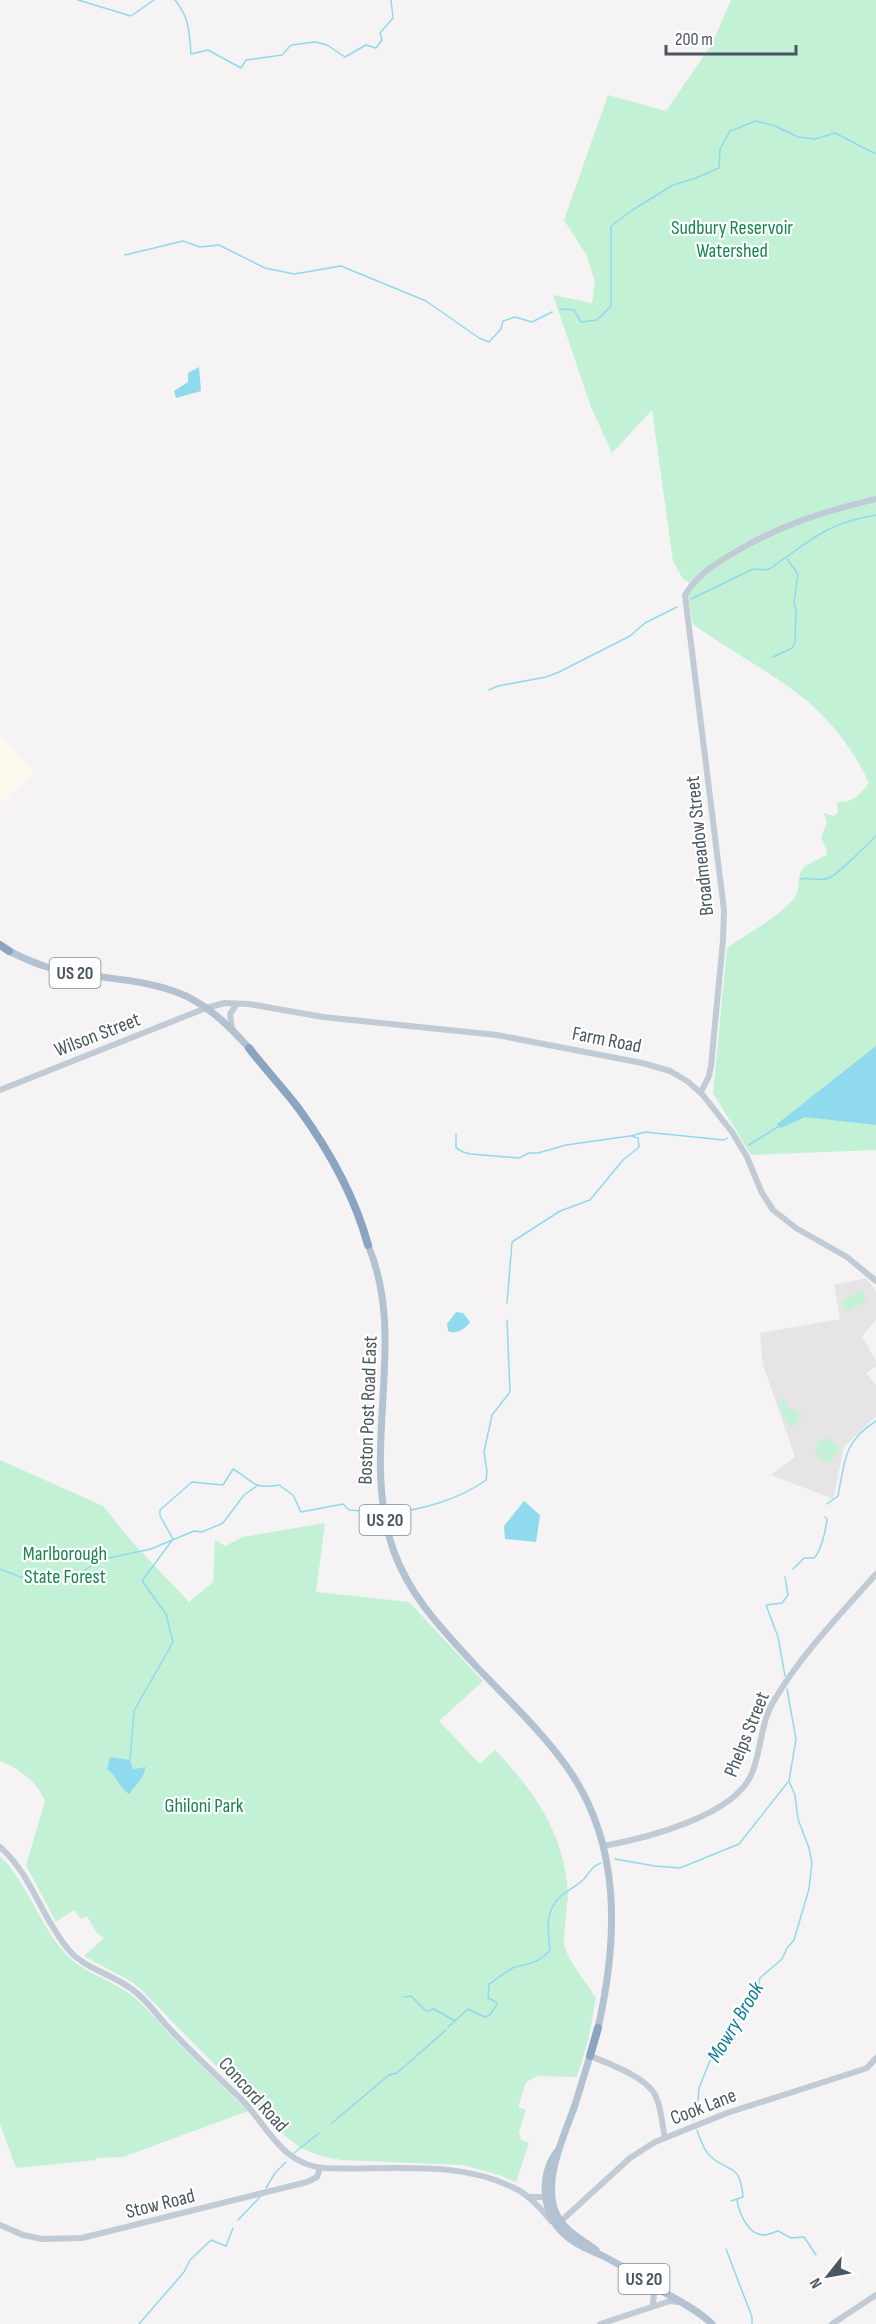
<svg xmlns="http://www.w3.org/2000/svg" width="876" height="2324" font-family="'Sofia Sans Condensed',sans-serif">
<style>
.commercial{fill:#fdf9ef}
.education{fill:#e6e4e5}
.green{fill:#c3f1d5}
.water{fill:#90daee}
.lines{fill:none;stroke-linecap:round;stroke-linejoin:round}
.stream{stroke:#90daee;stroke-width:1.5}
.secondary{stroke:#c1cbd6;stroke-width:6}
.primary{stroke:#b3c2d1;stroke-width:7}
.highway{stroke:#8ba5c1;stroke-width:8}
.labels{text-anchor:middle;stroke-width:4.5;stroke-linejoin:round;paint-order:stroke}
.shield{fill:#fff;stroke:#808990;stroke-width:1.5}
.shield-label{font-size:18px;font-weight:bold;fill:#4a5661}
.park-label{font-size:20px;fill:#17864f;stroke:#fff}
.street-label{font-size:20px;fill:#4a5661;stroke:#fff}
.water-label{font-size:21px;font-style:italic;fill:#0c7c9b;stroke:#fff}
</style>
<rect width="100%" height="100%" fill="#f5f3f3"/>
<path class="commercial" d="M0,735L34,773L0,804Z"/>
<path class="education" d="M866,1278L876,1291V1320L862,1336L876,1361V1366L866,1373L876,1385V1416L844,1447L833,1499L771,1475L795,1457L763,1365L760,1333L840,1319L834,1285Z"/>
<g class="green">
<path d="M731,0H876V1150L751,1155L713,1093L727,948C748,933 774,920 792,901C802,891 796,879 802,870C807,863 819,860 826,855L827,850L821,838L827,822L824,813L834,816L838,812L837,802C853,803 860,795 869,783C858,759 841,734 822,715C788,680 733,654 693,624L688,595L690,592L689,583L683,579L673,561L652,410L612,453L591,407L553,295L592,303L595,282L587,256L564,220L608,95L666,111L712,44Z"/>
<path d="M861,1290L867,1300L847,1312L841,1302Z"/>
<path d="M784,1398L789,1410L793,1409L803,1415L794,1426L790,1427L784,1418L777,1400Z"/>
<path d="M827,1437L841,1449L829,1464L819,1459L815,1451L817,1443Z"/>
<path d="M0,1460L103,1506L134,1544L189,1602L213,1582L215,1540L225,1546L243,1537L325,1523L316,1592L409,1602L483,1681L439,1721L480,1764L495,1750C535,1792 564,1833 568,1893C568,1906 562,1938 565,1948C569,1961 588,1985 596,1998L589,2037L577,2077L538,2076L526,2082L518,2107L526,2110L519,2132L521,2140L529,2143L516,2182L499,2175L463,2165L341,2160L321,2156L301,2148L276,2129L255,2104L181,2031L144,1992L132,1982L84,1956L104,1938L96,1932L87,1916L81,1919L74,1910L56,1922L26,1865L45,1801C37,1782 19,1768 0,1761Z"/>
<path d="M0,1856C29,1885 39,1925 66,1954C84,1974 114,1980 135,1998C150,2010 162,2027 176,2041C199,2064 224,2087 248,2111L123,2157L96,2158V2160L16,2168L0,2124Z"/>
</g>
<g class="water">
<path d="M199,367L201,391L176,398L174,391L188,382V373Z"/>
<path d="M876,1046V1125L805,1117L781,1128L777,1124Z"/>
<path d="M456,1312L463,1313L470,1322C465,1329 456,1335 448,1331L447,1324Z"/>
<path d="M524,1501L540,1515L536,1542L505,1539L504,1526Z"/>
<path d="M110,1757L130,1760L133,1769L146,1767L142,1778L129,1794C119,1788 117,1776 107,1769Z"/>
</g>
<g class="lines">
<g class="stream">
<path d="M78,0L131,16L154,0"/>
<path d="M175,0C190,19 189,31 191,54L208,50L241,68L246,60L282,55L291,45L315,42L327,45L345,57L366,45L376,48L382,40L380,33L393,18L391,0"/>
<path d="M125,255L183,241L200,247L219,245L265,268L294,274L341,266L426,301L479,338L489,342L501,329L503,321L515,317L532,322L552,312"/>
<path d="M560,309L574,310L581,322L597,320L611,306V226L631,211L673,185L696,178L719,168L720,149L730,131L756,121L775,126L798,137L815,139L835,133L876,154"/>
<path d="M691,599L753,569L766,570L771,568C810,541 826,523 876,515"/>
<path d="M773,657L792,648L795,643L796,610L794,603L798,574L787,559"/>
<path d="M489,690L498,686L546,677L559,672L630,636L645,623L677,607"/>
<path d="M801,879C809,877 819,882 829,878C840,873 866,845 876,836"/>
<path d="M456,1134V1148L463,1152L470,1154L519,1158L529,1153H538L566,1145L630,1136"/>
<path d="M749,1145L779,1126"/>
<path d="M507,1303L512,1242L560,1211L590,1200L623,1160L639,1147L638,1138L631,1136L645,1132L724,1140L727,1138"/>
<path d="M827,1504L838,1496C845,1461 843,1442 876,1421"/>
<path d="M390,1513C422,1510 460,1499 486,1480L487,1472L484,1452L492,1415L510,1392L507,1320"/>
<path d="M0,1569L23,1578L27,1575L40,1578L59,1575L74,1578L99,1560L151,1549L194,1531L202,1532L223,1523L244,1495L258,1485"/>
<path d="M793,1569L804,1558H814C821,1551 826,1530 827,1519L825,1517"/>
<path d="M785,1676L778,1637L766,1605L782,1603L788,1595L785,1577"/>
<path d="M130,1760L134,1711L173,1642L166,1614L142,1581L173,1539L160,1516V1510L192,1482L223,1485L233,1469C254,1481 252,1490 279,1485L293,1495L301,1512L343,1504L349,1510L377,1512"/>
<path d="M615,1859L655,1866L680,1868L739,1844L788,1782"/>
<path d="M404,1997L411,1996L426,2011L434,2009L455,2021"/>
<path d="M448,2027L468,2009L485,2017L490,2015L497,2004L496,2002L488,1998L489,1984C497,1979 507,1970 515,1967C531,1963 539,1963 550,1950C548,1930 544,1911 561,1896C568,1890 577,1886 584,1879C590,1872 592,1866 601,1863"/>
<path d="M693,2120L698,2100L699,2088L717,2043L733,2029L742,2012L757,1992L760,1978L782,1959L787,1948L794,1940L809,1889L812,1863L809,1848L798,1819L795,1795L789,1781L796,1739L787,1689"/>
<path d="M332,2123L389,2075L397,2073L446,2030"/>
<path d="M697,2130C700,2139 703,2149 710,2156C730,2174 740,2162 743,2197L731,2201"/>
<path d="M294,2153L319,2133"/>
<path d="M266,2188L275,2173L286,2162"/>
<path d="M737,2200C739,2212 747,2234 763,2235C768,2235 774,2232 778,2231L791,2238L804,2237L816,2255"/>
<path d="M238,2220L260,2197"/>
<path d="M726,2249L752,2317V2324"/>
<path d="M139,2324L184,2272L190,2260L211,2240L226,2246L233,2228"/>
</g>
<g class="secondary">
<path d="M232,1029L230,1014L237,1004"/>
<path d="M0,1090L206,1008L225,1003L249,1004L323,1017L497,1035L642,1063L670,1071L687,1081L702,1094L732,1132L747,1157L762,1193L773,1210L796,1228L847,1257L876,1281"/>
<path d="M701,1092L709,1076L711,1066L723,940L724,910L685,595C698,574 716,563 737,551C782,524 826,511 876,499"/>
<path d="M604,1846C646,1838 735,1816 752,1773C762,1749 760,1722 775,1699C802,1653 841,1614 876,1574"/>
<path d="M0,1847C32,1875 41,1917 68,1949C84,1969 113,1974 133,1990C147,2000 156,2014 168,2027C190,2051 215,2074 239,2097C268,2125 280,2164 324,2168C388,2171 459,2158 518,2190C531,2197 541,2209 551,2221"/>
<path d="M590,2056C608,2063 649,2078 656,2097C662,2110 662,2125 665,2138"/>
<path d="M529,2197H542L548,2200"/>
<path d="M561,2221L630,2158L655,2142L727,2113L858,2071L867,2068L876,2058"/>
<path d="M0,2225L23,2235L42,2239L82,2238L307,2182L317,2177L320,2168"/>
<path d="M646,2283L654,2293L653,2303"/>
<path d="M600,2324L670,2301L678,2302"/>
<path d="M832,2324L876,2295"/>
</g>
<g class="primary">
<path d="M9,951C21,957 34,963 47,967C92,980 142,976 186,996C211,1008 231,1028 249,1048"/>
<path d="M368,1245C409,1342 359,1449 393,1549C409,1595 440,1627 473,1663C505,1697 540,1729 567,1767C622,1844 618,1939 598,2028"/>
<path d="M590,2056C585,2072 580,2089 575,2105C564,2136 540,2185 558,2217C567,2233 582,2239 596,2250"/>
<path d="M559,2149C539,2173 541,2212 563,2233C576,2246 592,2250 607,2258C626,2268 644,2280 662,2291C679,2301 698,2310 712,2324"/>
</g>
<g class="highway">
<path d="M0,945L9,951"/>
<path d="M249,1048C265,1069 283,1088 299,1109C328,1149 355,1197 368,1245"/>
<path d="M590,2056L598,2028"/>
</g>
</g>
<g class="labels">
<g class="shield">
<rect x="49.5" y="958" width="51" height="30" rx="4.5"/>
<rect x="359.5" y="1505" width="51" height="30" rx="4.5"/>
<rect x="618.5" y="2264" width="51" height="30" rx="4.5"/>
</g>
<g class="shield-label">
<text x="75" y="979">US 20</text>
<text x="385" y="1526">US 20</text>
<text x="644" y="2285">US 20</text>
</g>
<g class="park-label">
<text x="732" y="234">Sudbury Reservoir<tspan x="732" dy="23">Watershed</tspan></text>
<text x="65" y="1560">Marlborough<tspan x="65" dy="23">State Forest</tspan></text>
<text x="204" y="1812">Ghiloni Park</text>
</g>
<g class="street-label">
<text transform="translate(699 846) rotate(-96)" y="7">Broadmeadow Street</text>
<text transform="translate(97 1034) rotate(-21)" y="7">Wilson Street</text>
<text transform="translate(607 1039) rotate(11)" y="7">Farm Road</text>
<text transform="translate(367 1410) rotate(-88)" y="7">Boston Post Road East</text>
<text transform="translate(746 1734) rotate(-68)" y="7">Phelps Street</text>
<text transform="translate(254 2094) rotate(48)" y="7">Concord Road</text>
<text transform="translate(703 2106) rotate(-21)" y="7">Cook Lane</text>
<text transform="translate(160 2203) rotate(-14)" y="7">Stow Road</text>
</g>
<g class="water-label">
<text transform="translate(735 2022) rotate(-59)" y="7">Mowry Brook</text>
</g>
</g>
<g transform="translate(828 2276) rotate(239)" stroke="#ffffff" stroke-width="4.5" paint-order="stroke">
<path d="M0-4.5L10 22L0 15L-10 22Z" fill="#4a5661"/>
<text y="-9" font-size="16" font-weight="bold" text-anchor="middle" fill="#4a5661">N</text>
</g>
<path d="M666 45v9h130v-9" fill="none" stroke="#4a5661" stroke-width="3"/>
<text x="675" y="45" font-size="18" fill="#4a5661" stroke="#ffffff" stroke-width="4.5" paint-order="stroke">200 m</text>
</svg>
